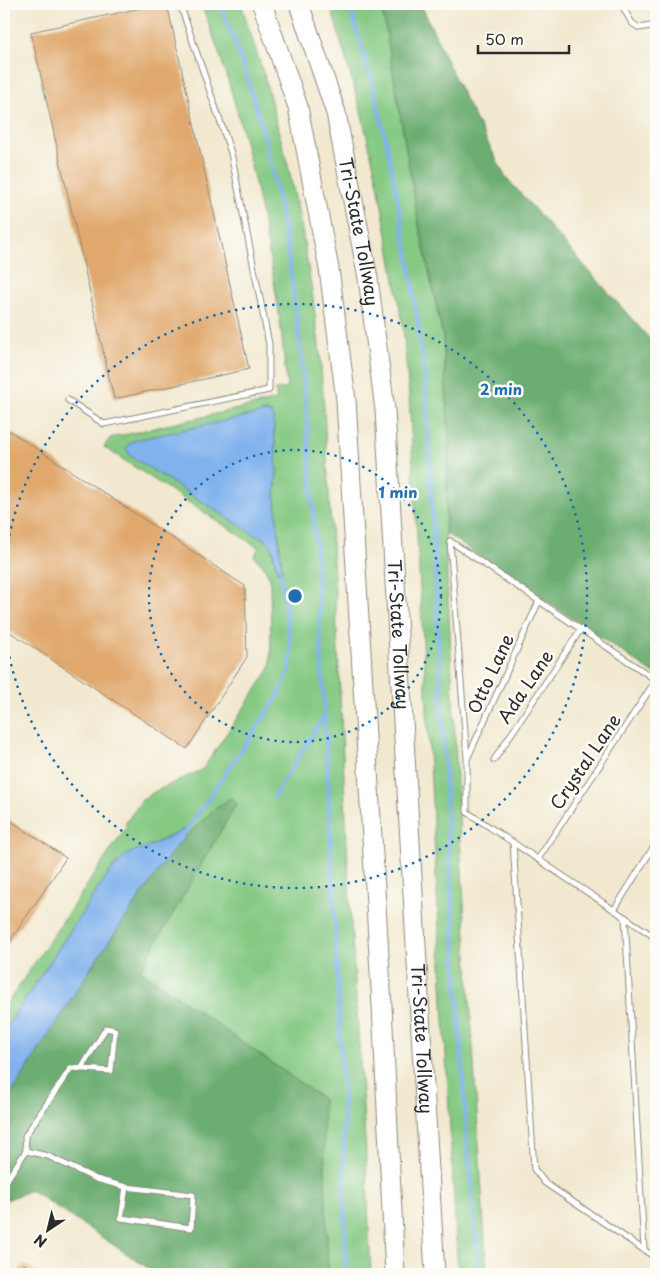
<svg xmlns="http://www.w3.org/2000/svg" width="660" height="1278" font-family="'Playpen Sans',sans-serif">
<style>
.green{fill:#85c983;stroke:#587a57;fill-rule:evenodd}
.forest{fill:#6cad71;stroke:#4c6c4e}
.water{fill:#81b2ed;stroke:#566e8c}
.lines{fill:none;stroke-linecap:round;stroke-linejoin:round}
.stream{stroke:#81b2ed;stroke-width:4}
.building{fill:#e0a86d}
.lane-casing{stroke:#8e8a7d;stroke-width:7}
.highway-casing{stroke:#8e8a7d;stroke-width:21}
.lane{stroke:#fff;stroke-width:5}
.highway{stroke:#fff;stroke-width:19}
.ring{fill:none;stroke:#1f6fb2;stroke-width:2.5;stroke-dasharray:2.5 5}
.labels{text-anchor:middle;stroke-width:5;stroke-linejoin:round;paint-order:stroke}
.street-label{font-size:18px;fill:#2b2b2b;stroke:#fdfcf7}
.centre{fill:#1f6fb2;stroke:#fdfcf7;stroke-width:2.5}
.ring-label{font-size:15px;text-anchor:middle;font-weight:bold;fill:#1f6fb2;stroke:#fdfcf7;stroke-width:5;stroke-linejoin:round;paint-order:stroke}
</style>
<rect width="100%" height="100%" fill="#fdfcf7"/>
<filter id="ink" filterUnits="userSpaceOnUse"><feTurbulence type="fractalNoise" baseFrequency=".02" numOctaves="2"/><feDisplacementMap in="SourceGraphic" scale="10" xChannelSelector="R" yChannelSelector="G"/><feConvolveMatrix kernelMatrix="1 2 1 2 8 2 1 2 1" color-interpolation-filters="sRGB"/></filter>
<filter id="wash" filterUnits="userSpaceOnUse"><feTurbulence type="fractalNoise" baseFrequency=".0096" numOctaves="4" result="noise"/><feDisplacementMap in="SourceGraphic" scale="20" xChannelSelector="R" yChannelSelector="G"/><feGaussianBlur stdDeviation="1.12" result="paint"/><feColorMatrix in="noise" values="0 0 0 0 0 0 0 0 0 0 0 0 0 0 0 0 0 1.4 0 .05"/><feComposite in="paint" operator="in"/></filter>
<g filter="url(#wash)">
<rect width="100%" height="100%" fill="#f1e8cf"/>
<g class="green">
<path d="M201,4H241L264,75L288,166L301,224L312,291L320,353L323,394L336,609L350,905L366,1155L371,1274H328L322,1099L140,970L237,803L231,798L216,808L185,837L186,832L183,830L148,847L134,851L115,865L106,877L4,1031V1008L127,826L125,824L142,800L154,792L203,769L269,670L271,662L270,578L264,567L254,556L259,548L104,447L110,438L277,400L275,390L287,388C284,357 281,325 276,294C260,196 238,96 201,4ZM270,412L273,417L277,471L275,495L282,573L277,571L270,543L258,536Z"/>
<path d="M330,4H380L384,19L418,220L443,337L449,441L445,533L460,839L487,1274H458L426,693L409,396L403,326L378,184L362,115Z"/>
</g>
<g class="forest">
<path d="M380,4H421L457,83L505,176L656,346V675L445,533L449,441L443,337L418,220L384,19Z"/>
<path d="M230,798L237,803L140,970L323,1099L328,1274H157L31,1190L4,1201V1105L96,960L168,857L185,837L216,808Z"/>
</g>
<g class="water">
<path d="M266,412L272,414L273,417L277,471L275,495L282,572L281,574C273,566 276,553 270,544C266,538 258,537 253,534L132,457L126,449L130,443L136,440Z"/>
<path d="M183,830L186,832L185,837L168,857L96,960L4,1105V1031L106,877L124,857L134,851L148,847Z"/>
</g>
<g class="lines">
<g class="stream">
<path d="M220,4C240,53 257,104 269,155C303,305 311,459 319,612C329,782 336,952 344,1122V1179L346,1274"/>
<path d="M349,4L372,82L387,144L409,260L426,382L448,837L467,1139L480,1274"/>
<path d="M274,797L324,716"/>
<path d="M186,832L279,695L290,668L291,650L281,574"/>
</g>
</g>
<g id="blocks">
<g class="building">
<path d="M159,4H167L249,369L114,399L31,32Z"/>
<path d="M4,427L245,586L247,657L187,749L4,628Z"/>
<path d="M4,816L66,858L4,950Z"/>
<path d="M24,1264L39,1274H17Z"/>
</g>
</g>
</g>
<g filter="url(#ink)">
<use href="#blocks" fill-opacity="0" stroke="#8e8a7d" stroke-width="1"/>
<g class="lines">
<g class="lane-casing">
<g id="lane">
<path d="M621,4L632,23L639,28L656,25"/>
<path d="M68,400L104,424L269,390V344L231,153L180,4"/>
<path d="M450,541L467,758V812L656,938"/>
<path d="M450,541L656,680"/>
<path d="M468,757L539,601"/>
<path d="M494,760L581,629"/>
<path d="M513,842L534,1169L545,1183L656,1258"/>
<path d="M538,859L656,680"/>
<path d="M614,910L656,843"/>
<path d="M625,917L644,1249"/>
<path d="M81,1069L106,1028L115,1030L111,1071L71,1068L25,1136L26,1151L48,1156L96,1179L126,1187L193,1195L191,1228L121,1218L126,1187"/>
<path d="M4,1184L26,1151"/>
</g>
</g>
<g class="highway-casing">
<g id="highway">
<path d="M262,4L298,107L329,269L346,400L382,1006L395,1274"/>
<path id="s1" d="M299,4L336,113L368,278L385,410L435,1274"/>
</g>
</g>
<use href="#lane" class="lane"/>
<use href="#highway" class="highway"/>
</g>
</g>
<g class="ring">
<circle cx="295" cy="596" r="146"/>
<path d="M4 573A292 292 0 1 1 4 619"/>
</g>
<g class="labels">
<g class="street-label">
<text dy="6" stroke="none"><textPath href="#s1" startOffset="236">Tri-State Tollway</textPath></text>
<text dy="6" stroke="none"><textPath href="#s1" startOffset="641">Tri-State Tollway</textPath></text>
<text transform="translate(491 674) rotate(-65)" y="6">Otto Lane</text>
<text transform="translate(526 687) rotate(-56)" y="6">Ada Lane</text>
<text transform="translate(586 762) rotate(-56)" y="6">Crystal Lane</text>
<text dy="6" stroke="none"><textPath href="#s1" startOffset="1046">Tri-State Tollway</textPath></text>
</g>
</g>
<circle cx="295" cy="596" r="8" class="centre"/>
<g class="ring-label">
<text x="501" y="395">2 min</text>
<text x="398" y="498">1 min</text>
</g>
<rect width="660" height="1278" fill="none" stroke="#fdfcf7" stroke-width="20"/>
<g transform="translate(48 1230) rotate(215)" stroke="#fdfcf7" stroke-width="4" paint-order="stroke">
<path d="M0-4L9 19L0 12L-9 19Z" fill="#2b2b2b"/>
<text y="-8" font-size="14" font-weight="bold" text-anchor="middle" fill="#2b2b2b">N</text>
</g>
<path d="M478 45v8h91v-8" fill="none" stroke="#2b2b2b" stroke-width="2.5"/>
<text x="485" y="45" font-size="15" fill="#2b2b2b" stroke="#fdfcf7" stroke-width="4" paint-order="stroke">50 m</text>
</svg>
